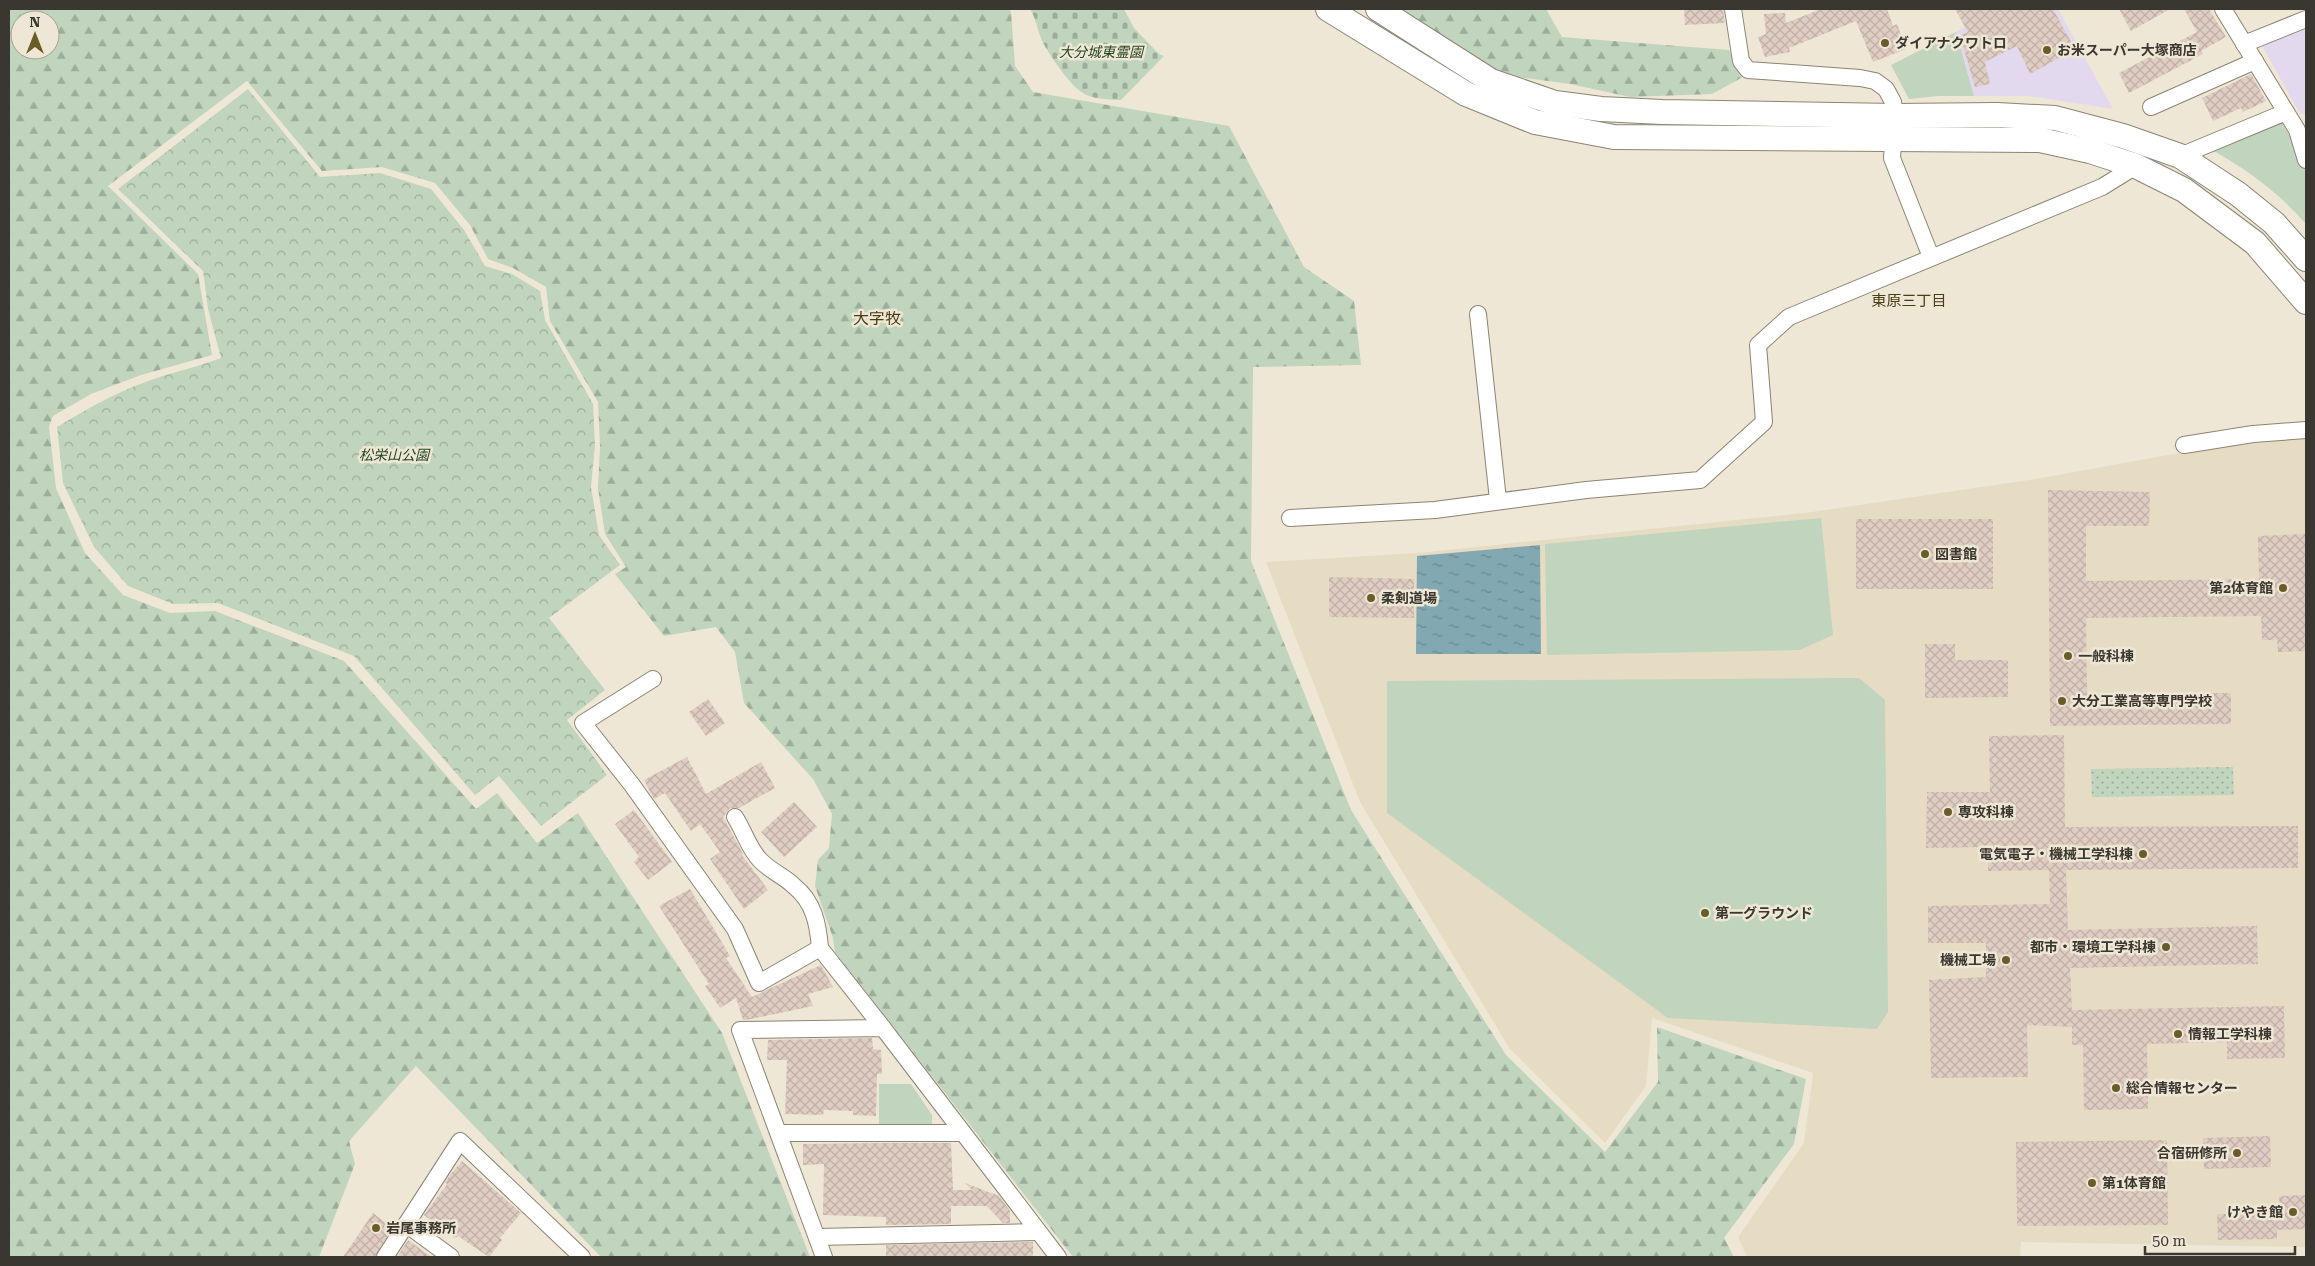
<svg xmlns="http://www.w3.org/2000/svg" width="2315" height="1266" font-family="'Roboto Serif','Noto Sans JP',serif">
<style>
.commercial{fill:#e3d9ee}
.built{fill:#e6dcc3}
.grass{fill:#c0d4be}
.forest{fill:url(#forest-firs);fill-rule:evenodd}
.cemetery{fill:url(#cemetery-stones)}
.park{fill:url(#park-crowns)}
.garden{fill:url(#garden-dots)}
.water{fill:url(#water-ripples)}
.building{fill:url(#building-cross-hatch)}
.lines{fill:none;stroke-linecap:round;stroke-linejoin:round}
.street-casing{stroke:#8c8474;stroke-width:18}
.secondary-casing{stroke:#8c8474;stroke-width:26}
.street{stroke:#fff;stroke-width:16}
.secondary{stroke:#fff;stroke-width:24}
.poi-dot{fill:#6a5c29;stroke:#efe7d5;stroke-width:2}
.labels{text-anchor:middle;stroke-width:5;stroke-linejoin:round;paint-order:stroke}
.poi-label{font-size:14px;font-weight:bold;fill:#3a3730;stroke:#efe7d5;text-anchor:start}
.park-label{font-size:14px;font-style:italic;fill:#214520;stroke:#efe7d5}
.neighbourhood-label{font-size:15px;fill:#483d14;stroke:#efe7d5}
.quarter-label{font-size:16px;fill:#483d14;stroke:#efe7d5}
</style>
<defs>
<pattern id="forest-firs" width="22" height="20" patternUnits="userSpaceOnUse" patternTransform="scale(1.25)"><rect width="22" height="20" fill="#c0d4be"/><path d="M5 1l3.5 6h-7zM16 11l3.5 6h-7z" fill="#9dad9b"/></pattern>
<pattern id="cemetery-stones" width="16" height="16" patternUnits="userSpaceOnUse" patternTransform="scale(1.25)"><rect width="16" height="16" fill="#c0d4be"/><path d="M2 7V4a2 2 0 0 1 4 0v3zM10 15v-3a2 2 0 0 1 4 0v3z" fill="#9dad9b"/></pattern>
<pattern id="park-crowns" width="20" height="18" patternUnits="userSpaceOnUse" patternTransform="scale(1.25)"><rect width="20" height="18" fill="#c0d4be"/><path d="M2 6a3 3 0 1 1 6 0M12 15a3 3 0 1 1 6 0" fill="none" stroke="#9dad9b"/></pattern>
<pattern id="garden-dots" width="8" height="8" patternUnits="userSpaceOnUse" patternTransform="scale(1.25)"><rect width="8" height="8" fill="#c0d4be"/><path d="M2 2h.1M6 6h.1" fill="none" stroke="#9dad9b" stroke-width="1.8" stroke-linecap="round"/></pattern>
<pattern id="water-ripples" width="26" height="14" patternUnits="userSpaceOnUse" patternTransform="scale(1.25)"><rect width="26" height="14" fill="#82a8b2"/><path d="M2 4q2-2 4 0t4 0M15 11q2-2 4 0t4 0" fill="none" stroke="#6b8a91"/></pattern>
<pattern id="building-cross-hatch" width="8" height="8" patternUnits="userSpaceOnUse" patternTransform="scale(1.25)"><rect width="8" height="8" fill="#dfccc2"/><path d="M0 0l8 8M0 8l8-8" fill="none" stroke="#c0b0a7"/></pattern>
</defs>
<rect width="100%" height="100%" fill="#efe7d5"/>
<g class="commercial">
<path d="M1995,9H2058L2113,109L2028,96H1974L1956,32Z"/>
<path d="M2306,24V114H2300L2260,42Z"/>
</g>
<path class="built" d="M2306,436V1247L2021,1242L2020,1257H1747L1738,1237L1804,1143L1813,1073L1652,1018L1646,1086L1605,1143L1510,1049L1360,802L1266,562L1418,553L1805,513L2036,479L2256,439Z"/>
<g class="grass">
<path d="M1956,32L1974,96H1938L1909,99L1891,65Z"/>
<path d="M2279,119L2292,140L2306,171V224C2279,193 2248,170 2212,150Z"/>
<path d="M1821,518L1833,635L1800,650L1547,655L1545,544Z"/>
<path d="M1859,678L1885,700L1888,1012L1877,1029L1668,1018L1387,813V681Z"/>
<path d="M879,1084H911L932,1115V1127L879,1125Z"/>
</g>
<g class="forest">
<path d="M9,9H1008L1011,12L1015,66L1033,92L1229,126L1304,267L1354,301L1361,365L1253,367L1251,561L1351,810L1506,1055L1605,1152L1658,1082L1657,1027L1806,1079L1794,1144L1724,1238L1734,1257H1073L835,952L833,938L815,886L818,860L829,848L832,814L813,779L744,703L735,652L716,627L664,636L615,574L626,567L605,534L598,488L600,447L598,402L550,321L546,287L513,268L488,259L470,225L435,183L382,167L322,171L247,81L108,186L198,274L212,355L141,375L91,394L53,416L49,427L56,488L85,553L123,595L170,613L215,611L344,661L476,809L497,793L537,843L578,813L722,1033L810,1257H601L416,1066L349,1141L355,1164L319,1257H9ZM20,20H50V50H20Z"/>
<path d="M1370,9H1546L1562,37L1729,50L1743,77L1712,94L1630,97L1570,84L1480,72Z"/>
</g>
<path class="cemetery" d="M1030,9H1124L1134,28L1159,54L1164,56L1121,100C1108,99 1091,100 1080,91C1068,82 1046,51 1041,38C1037,28 1036,19 1030,9Z"/>
<path class="park" d="M248,89L320,177L380,173L431,189L464,230L485,266L512,274L540,291L545,320L593,404L595,445L591,487L599,535L620,565L549,618L605,690L567,720L607,775L541,826L499,776L475,795L354,656L218,603L173,604L128,586L94,547L63,483L57,427C85,410 113,394 143,383C168,373 195,368 221,358L208,309L203,271L118,189Z"/>
<path class="garden" d="M2233,767L2234,795L2092,797L2091,769Z"/>
<path class="water" d="M1540,545L1541,654H1416L1417,556Z"/>
<g class="building">
<path d="M1684,9H1723L1725,23L1685,25Z"/>
<path d="M1821,9H1887L1893,26L1897,24L1906,49L1873,62L1856,21L1789,48L1790,52L1765,57L1758,37L1766,34L1764,14L1785,13L1786,23Z"/>
<path d="M1955,9H2053L2075,49L2030,74L2017,46L1985,62L1990,84L1975,87L1960,36L1968,32Z"/>
<path d="M2119,9H2170L2131,31Z"/>
<path d="M2184,9H2209L2226,37L2201,51L2203,54L2129,93L2119,73L2197,32Z"/>
<path d="M2251,74L2266,101L2243,112L2241,108L2213,121L2202,98Z"/>
<path d="M2048,490L2150,492L2149,526H2086V581L2259,579L2258,536L2306,534V651L2278,652L2277,640H2262L2261,616L2086,618L2087,694L2231,693V724L2050,726Z"/>
<rect x="1856" y="519" width="137" height="70"/>
<path d="M1329,577L1414,579V618L1329,617Z"/>
<path d="M1925,644H1955V660H2008V697L1925,698Z"/>
<path d="M708,699L725,723L706,736L689,712Z"/>
<path d="M2064,735L2065,827L2298,826V868L2066,870L2068,930L2257,926L2258,964L2070,968L2072,1010L2284,1006L2285,1058L2227,1059V1042L2147,1044L2148,1109L2084,1110L2083,1045H2072V1027L2027,1025L2028,1077L1931,1078L1929,980L1986,977V943H1928V906L2050,904L2049,870L1988,871V847L1926,848L1927,792H1990L1989,736Z"/>
<path d="M687,757L706,794L761,762L775,788L739,808H730L723,817L743,854L742,855L768,890L744,909L710,859L720,852L700,824L691,831L665,793L654,799L644,780Z"/>
<path d="M794,802L817,827L784,857L761,832Z"/>
<path d="M634,810L672,862L648,880L634,862L639,857L615,824Z"/>
<path d="M690,889L730,956L726,958L752,997L821,965L833,987L808,994L813,1006L746,1020H743L736,998L720,1008L705,986L709,984L659,906Z"/>
<path d="M872,1038L873,1049L881,1050L882,1074H877L876,1116L853,1115V1111L824,1110L823,1115L785,1114L787,1060H767L768,1040Z"/>
<path d="M2270,1136L2271,1167L2204,1169L2203,1138Z"/>
<path d="M2167,1140L2168,1225L2017,1226L2016,1142Z"/>
<path d="M880,1143H951L953,1190H972L965,1183L999,1196L1010,1211V1223H1003L987,1206H951V1224L886,1225V1217L823,1215L824,1164L803,1165V1144Z"/>
<path d="M462,1161L521,1213L500,1238L502,1240L489,1257L458,1236L455,1238L424,1215L447,1184L445,1182L450,1175Z"/>
<path d="M2306,1195V1229L2277,1230V1239L2218,1240L2217,1214L2280,1213L2279,1196Z"/>
<path d="M373,1213L392,1228L375,1257H343Z"/>
<path d="M408,1240L431,1257H397Z"/>
<path d="M1033,1242V1257H886V1245Z"/>
</g>
<g class="lines">
<g class="street-casing">
<g id="street">
<path d="M1733,9L1741,61L1748,70L1860,78L1875,81L1886,89L1893,102L1895,116L1892,158L1931,257"/>
<path d="M2223,9L2297,130L2306,160"/>
<path d="M2244,44L2306,19"/>
<path d="M2151,107L2255,61"/>
<path d="M2180,156L2286,112"/>
<path d="M1478,314L1498,500"/>
<path d="M2184,445L2253,434L2306,430"/>
<path d="M1290,518L1435,510L1586,490L1700,480L1764,422L1758,345L1789,317L2102,187L2136,166"/>
<path d="M653,679L583,723L632,785L735,929L759,983L820,948L883,1028"/>
<path d="M735,817C744,831 749,849 760,860C770,871 784,876 794,886C814,902 818,924 820,948"/>
<path d="M779,1133H961"/>
<path d="M406,1224L451,1257"/>
<path d="M817,1237L1037,1232"/>
<path d="M385,1257L460,1141L582,1257"/>
<path d="M824,1257L740,1030L883,1028L1058,1257"/>
</g>
</g>
<g class="secondary-casing">
<g id="secondary">
<path d="M1328,9L1466,94L1535,122L1614,137L2040,140L2090,151L2136,166L2184,190L2255,243L2306,302"/>
<path d="M1378,9L1491,81L1555,103L1601,109L1662,112L1895,116L1997,115L2055,118L2123,136L2180,156L2238,194L2274,223L2306,259"/>
</g>
</g>
<use href="#street" class="street"/>
<use href="#secondary" class="secondary"/>
</g>
<g class="poi-dot">
<circle cx="1885" cy="43" r="5"/>
<circle cx="2047" cy="50" r="5"/>
<circle cx="1925" cy="554" r="5"/>
<circle cx="2283" cy="588" r="5"/>
<circle cx="1371" cy="598" r="5"/>
<circle cx="2068" cy="656" r="5"/>
<circle cx="2062" cy="701" r="5"/>
<circle cx="1948" cy="812" r="5"/>
<circle cx="2143" cy="854" r="5"/>
<circle cx="1705" cy="913" r="5"/>
<circle cx="2166" cy="947" r="5"/>
<circle cx="2006" cy="960" r="5"/>
<circle cx="2178" cy="1034" r="5"/>
<circle cx="2116" cy="1088" r="5"/>
<circle cx="2237" cy="1153" r="5"/>
<circle cx="2092" cy="1183" r="5"/>
<circle cx="2293" cy="1212" r="5"/>
<circle cx="376" cy="1228" r="5"/>
</g>
<g class="labels">
<g class="poi-label">
<text x="1895" y="48">ダイアナクワトロ</text>
<text x="2057" y="55">お米スーパー大塚商店</text>
<text x="1935" y="559">図書館</text>
<text x="2273" y="593" text-anchor="end">第2体育館</text>
<text x="1381" y="603">柔剣道場</text>
<text x="2078" y="661">一般科棟</text>
<text x="2072" y="706">大分工業高等専門学校</text>
<text x="1958" y="817">専攻科棟</text>
<text x="2133" y="859" text-anchor="end">電気電子・機械工学科棟</text>
<text x="1715" y="918">第一グラウンド</text>
<text x="2156" y="952" text-anchor="end">都市・環境工学科棟</text>
<text x="1996" y="965" text-anchor="end">機械工場</text>
<text x="2188" y="1039">情報工学科棟</text>
<text x="2126" y="1093">総合情報センター</text>
<text x="2227" y="1158" text-anchor="end">合宿研修所</text>
<text x="2102" y="1188">第1体育館</text>
<text x="2283" y="1217" text-anchor="end">けやき館</text>
<text x="386" y="1233">岩尾事務所</text>
</g>
<g class="park-label">
<text x="1101" y="57">大分城東霊園</text>
<text x="394" y="460">松栄山公園</text>
</g>
<g class="neighbourhood-label">
<text x="1909" y="306">東原三丁目</text>
</g>
<g class="quarter-label">
<text x="877" y="324">大字牧</text>
</g>
</g>
<rect width="2315" height="1266" fill="none" stroke="#3a3730" stroke-width="20"/>
<g transform="translate(35 35)"><circle r="24" fill="#efe7d5" stroke="#a7a193"/>
<path d="M0-4L9 19L0 12L-9 19Z" fill="#6a5c29"/>
<text y="-8" font-size="14" font-weight="bold" text-anchor="middle" fill="#3a3730">N</text>
</g>
<path d="M2145 1246v8h150v-8" fill="none" stroke="#3a3730" stroke-width="2.5"/>
<text x="2152" y="1246" font-size="15" fill="#3a3730" stroke="#efe7d5" stroke-width="4" paint-order="stroke">50 m</text>
</svg>
